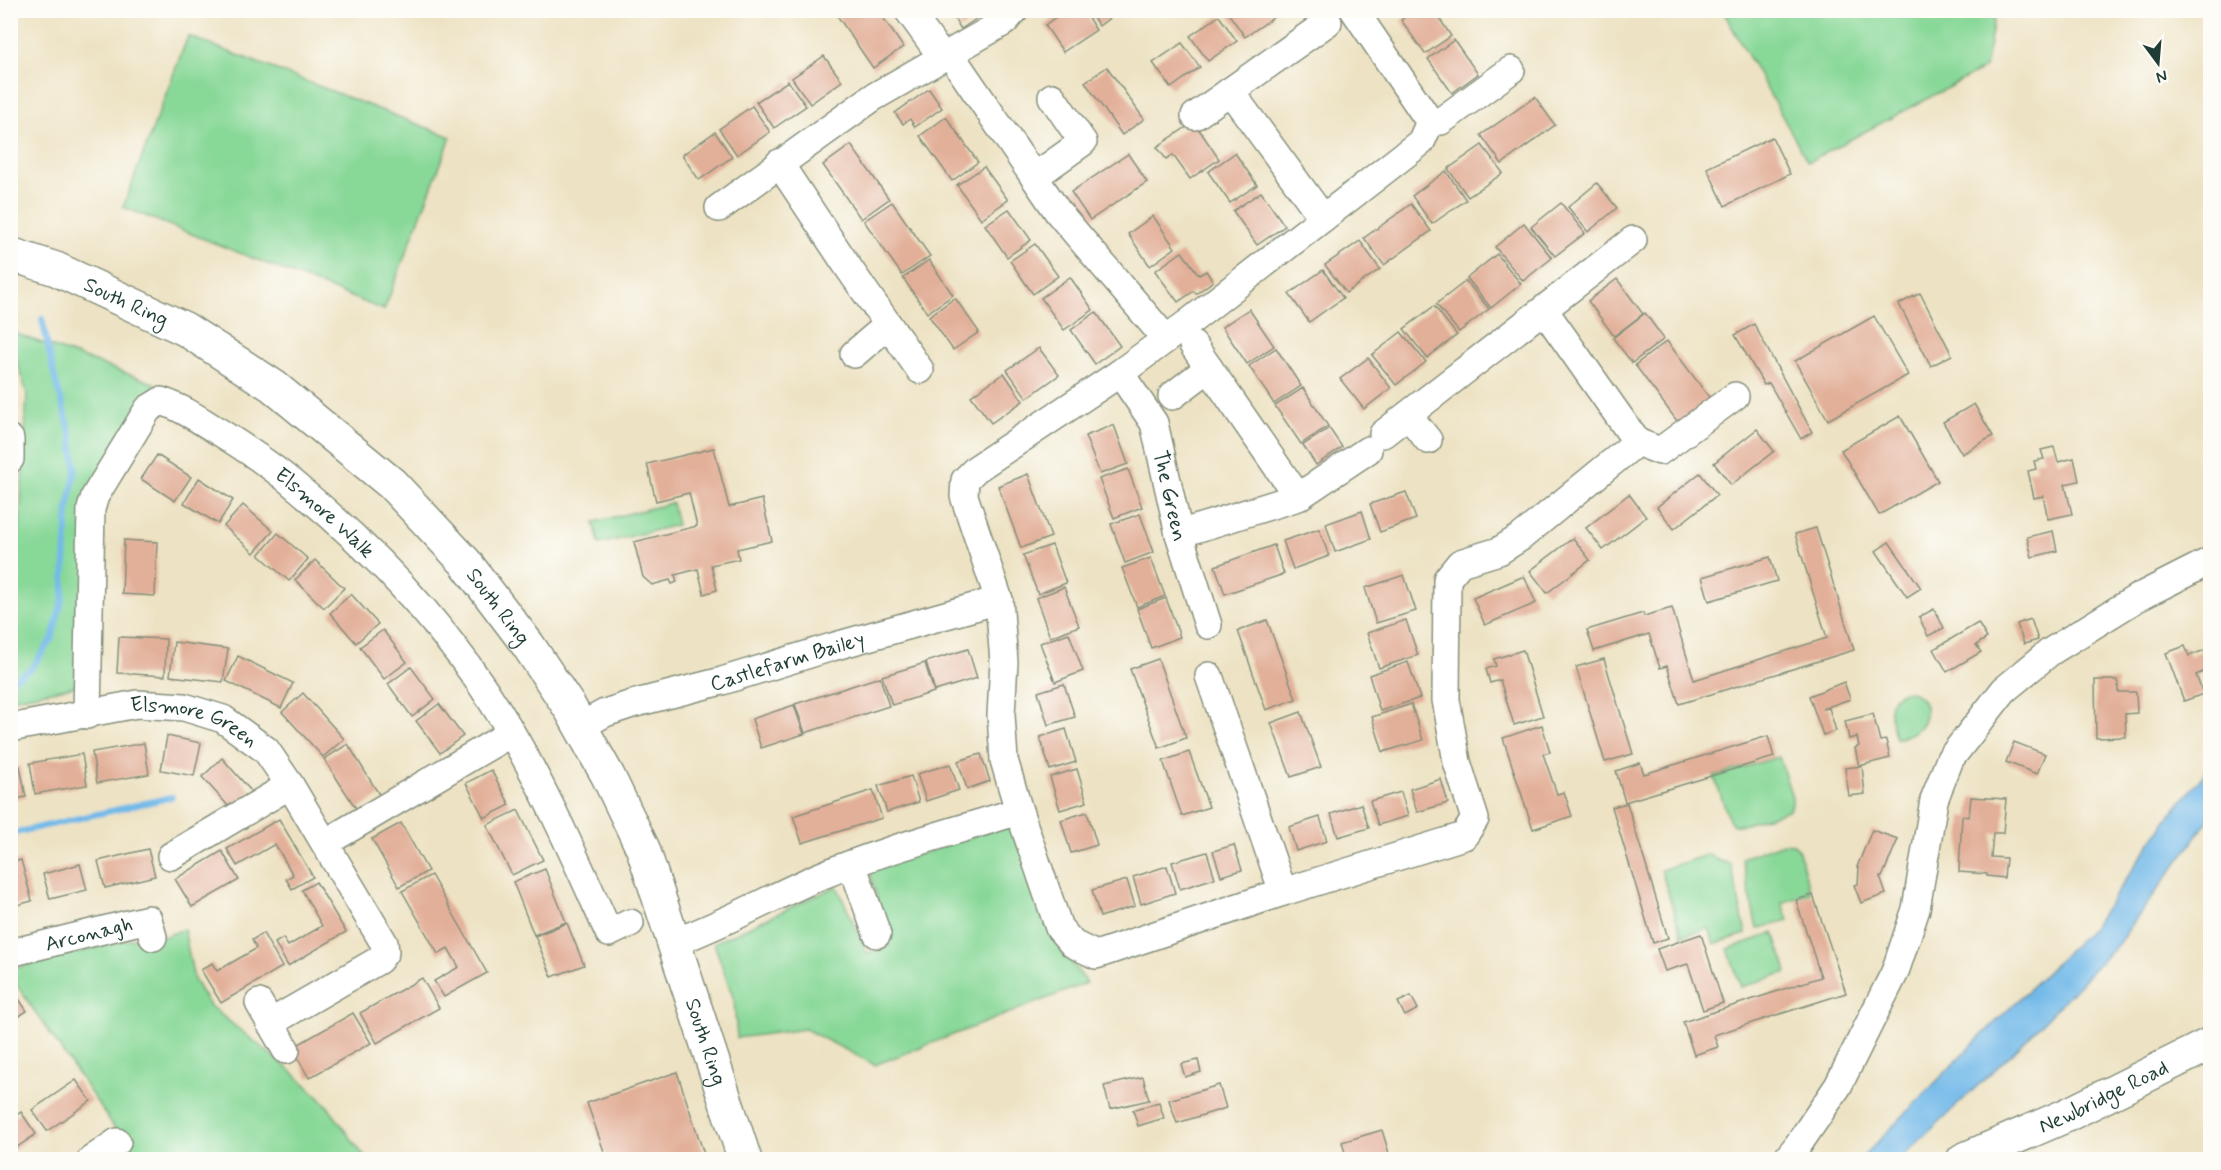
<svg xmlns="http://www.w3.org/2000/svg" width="2221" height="1170" font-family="Mynerve,sans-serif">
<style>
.green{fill:#88d898;stroke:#548a66;stroke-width:1.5}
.water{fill:#72b9e9;stroke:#487b8e;stroke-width:1.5}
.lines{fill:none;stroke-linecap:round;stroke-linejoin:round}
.stream{stroke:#72b9e9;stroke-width:6}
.building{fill:#e2af98}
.minor-casing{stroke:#86907c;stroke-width:30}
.major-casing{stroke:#86907c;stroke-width:36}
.minor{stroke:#fff;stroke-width:27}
.major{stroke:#fff;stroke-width:33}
.labels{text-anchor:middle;stroke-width:4.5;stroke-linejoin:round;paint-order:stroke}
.street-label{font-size:21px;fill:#1f3d34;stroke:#fdfcf7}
</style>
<rect width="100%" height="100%" fill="#fdfcf7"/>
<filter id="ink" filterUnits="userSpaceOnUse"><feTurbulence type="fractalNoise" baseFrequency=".0167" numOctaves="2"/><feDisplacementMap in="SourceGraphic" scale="12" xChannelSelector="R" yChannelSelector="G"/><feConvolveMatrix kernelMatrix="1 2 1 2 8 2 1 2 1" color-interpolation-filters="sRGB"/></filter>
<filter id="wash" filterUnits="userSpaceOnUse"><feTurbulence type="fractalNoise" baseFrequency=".008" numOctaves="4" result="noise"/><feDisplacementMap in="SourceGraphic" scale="24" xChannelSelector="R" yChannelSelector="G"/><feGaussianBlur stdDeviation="1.35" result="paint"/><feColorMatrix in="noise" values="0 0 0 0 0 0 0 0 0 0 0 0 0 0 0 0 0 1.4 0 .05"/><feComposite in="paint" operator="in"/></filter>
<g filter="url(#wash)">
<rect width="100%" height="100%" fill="#ede2c3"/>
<g class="green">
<path d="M1990,10L1995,16L1985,68L1808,162L1723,11Z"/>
<path d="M188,36L451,137L384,310L123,207Z"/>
<path d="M11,332L156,384L97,479L76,686L11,699L10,558L18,553L27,394L11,341Z"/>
<path d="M672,503L677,525L599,544L594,522Z"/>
<path d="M1909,691C1930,698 1930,720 1914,732C1909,735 1902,737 1896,739C1891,719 1880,694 1909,691Z"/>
<path d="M1779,757L1792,797V804L1789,810L1742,825H1733L1729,819L1714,776Z"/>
<path d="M1001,827L1018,832L1056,942L1087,983L875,1065L805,1029L737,1038L734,1000L714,943L837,886L867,953L889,946L870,871Z"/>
<path d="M1783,843L1794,844L1799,851L1810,893L1782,903L1788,920L1757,929L1742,858Z"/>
<path d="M1709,854L1719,861L1731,864L1746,934L1714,944L1709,928L1682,936L1661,870Z"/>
<path d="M184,929L194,980L210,1006L290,1070L326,1104L366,1159H136L16,984L11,969L139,937L147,943Z"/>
<path d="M1774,933L1787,972L1741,987L1728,949Z"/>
</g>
<path class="water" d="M2210,767V818L2118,944L2025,1041L1900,1159H1861L1970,1047L2093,927L2171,814Z"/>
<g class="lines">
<g class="stream">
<path d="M10,681L31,669L52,639L63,597L68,508L76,469L71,434L54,375L42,319"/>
<path d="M10,834L172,797"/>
</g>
</g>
<g id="blocks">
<g class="building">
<path d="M841,10H878L903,47L873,68L836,14Z"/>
<path d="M949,10H984L986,12L961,29Z"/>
<path d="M1066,10H1083L1096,30L1063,52L1045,25Z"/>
<path d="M1088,10H1120L1099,26Z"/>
<path d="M1226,10H1269L1274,17L1245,37Z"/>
<path d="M1415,10H1434L1451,36L1425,54L1401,20Z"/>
<path d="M1219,16L1237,41L1208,61L1190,36Z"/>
<path d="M1454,40L1478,74L1452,93L1428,59Z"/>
<path d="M1182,43L1200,67L1171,88L1153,63Z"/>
<path d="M824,56L842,81L810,104L792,78Z"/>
<path d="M1107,67L1144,119L1122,135L1085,82Z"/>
<path d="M788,81L806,106L774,128L756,102Z"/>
<path d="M929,89L942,108L915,127L910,119L903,124L895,113Z"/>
<path d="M1535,97L1555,125L1502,164L1481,135Z"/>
<path d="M752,106L770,132L737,155L719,129Z"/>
<path d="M946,117L978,162L952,181L920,136Z"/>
<path d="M1194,122L1219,159L1190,179L1173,155L1166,159L1157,147Z"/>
<path d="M715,132L732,157L699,180L682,155Z"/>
<path d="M1772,137L1790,174L1725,206L1707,168Z"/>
<path d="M851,145L889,199L861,219L823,165Z"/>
<path d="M1482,145L1503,173L1468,197L1448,169Z"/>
<path d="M1235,153L1257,185L1230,203L1208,172Z"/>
<path d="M1128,154L1147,182L1090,220L1071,192Z"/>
<path d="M984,167L1008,200L981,219L957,185Z"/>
<path d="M1446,171L1466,200L1432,224L1412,196Z"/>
<path d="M1597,183L1617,208L1588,232L1568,207Z"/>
<path d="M1261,192L1285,226L1257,245L1233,211Z"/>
<path d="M892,202L930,256L902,275L864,221Z"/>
<path d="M1561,203L1585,233L1555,256L1531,227Z"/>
<path d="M1411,204L1431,231L1384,265L1364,238Z"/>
<path d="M1009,209L1031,240L1007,257L985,225Z"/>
<path d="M1153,216L1175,248L1150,266L1128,234Z"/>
<path d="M1524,223L1552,258L1523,281L1495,247Z"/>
<path d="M1360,241L1380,269L1346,293L1325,265Z"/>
<path d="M1035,244L1058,276L1033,294L1010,261Z"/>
<path d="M1182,252L1199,275L1206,271L1213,281L1196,294L1194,291L1178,302L1155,271Z"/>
<path d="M1497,254L1521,284L1491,308L1467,278Z"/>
<path d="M929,260L953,295L927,313L903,278Z"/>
<path d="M1323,270L1343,298L1309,322L1289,294Z"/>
<path d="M1070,277L1093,310L1064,330L1041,298Z"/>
<path d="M1617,279L1643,314L1614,336L1588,301Z"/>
<path d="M1466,281L1489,309L1459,332L1436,304Z"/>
<path d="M1920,293L1952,355L1931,366L1899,304Z"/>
<path d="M955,298L979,332L953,350L929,316Z"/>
<path d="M1434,306L1457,335L1427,358L1404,329Z"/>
<path d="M1249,309L1274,346L1247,364L1222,327Z"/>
<path d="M1096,312L1120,346L1095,364L1071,330Z"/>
<path d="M1645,313L1664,339L1632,363L1613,338Z"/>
<path d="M1874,316L1908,375L1828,420L1795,361Z"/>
<path d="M1754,324L1812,432L1801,439L1769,383L1764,385L1735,335Z"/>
<path d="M1401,332L1426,362L1396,385L1372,355Z"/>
<path d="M1667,341L1712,401L1680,425L1635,365Z"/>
<path d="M1039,348L1059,375L1027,398L1007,370Z"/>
<path d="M1276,348L1301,386L1274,404L1249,366Z"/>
<path d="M1368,358L1391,388L1364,409L1340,379Z"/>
<path d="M1004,373L1023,401L991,423L971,396Z"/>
<path d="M1303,388L1328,426L1301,444L1275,406Z"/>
<path d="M1974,404L1993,436L1962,454L1943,422Z"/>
<path d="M1900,416L1938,481L1879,515L1841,450Z"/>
<path d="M1114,425L1128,464L1100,474L1085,436Z"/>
<path d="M1329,428L1342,447L1316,465L1303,445Z"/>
<path d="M1757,429L1774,451L1731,485L1714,463Z"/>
<path d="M2054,447L2058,462L2074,458L2079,481L2065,484L2072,514L2048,519L2043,496L2034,498L2028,471L2036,469L2034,461L2044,459L2041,450Z"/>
<path d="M714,448L729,507L762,499L772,541L737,549L739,559L711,565L717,590L704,594L698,569L675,575L677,582L672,584L670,580L652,585L643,577L634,542L697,526L689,493L656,501L647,464Z"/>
<path d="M157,455L191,477L175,501L141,479Z"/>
<path d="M1128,469L1142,507L1114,518L1099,479Z"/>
<path d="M1700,473L1717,495L1674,529L1657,507Z"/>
<path d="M1028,474L1051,537L1021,548L998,486Z"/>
<path d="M199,478L233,500L218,524L184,503Z"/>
<path d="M1406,492L1416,519L1380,532L1370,504Z"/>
<path d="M1629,494L1646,517L1603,550L1586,528Z"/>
<path d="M243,505L273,531L254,553L224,526Z"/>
<path d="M1362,511L1371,539L1335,552L1326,524Z"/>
<path d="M1140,514L1154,552L1125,563L1111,524Z"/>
<path d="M1816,528L1854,650L1679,704L1667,666L1660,668L1649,634L1594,651L1587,630L1643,613L1644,616L1672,608L1694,680L1827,638L1795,534Z"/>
<path d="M1319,529L1329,556L1293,569L1283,541Z"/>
<path d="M2053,531L2057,551L2032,557L2027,537Z"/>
<path d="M278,533L308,559L289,581L259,555Z"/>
<path d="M1573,538L1590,560L1547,593L1530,571Z"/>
<path d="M124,540L157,542L155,596L122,594Z"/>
<path d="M1889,542L1921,588L1907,597L1876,551Z"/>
<path d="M1052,545L1066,583L1038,594L1023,555Z"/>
<path d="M1274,545L1284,574L1225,594L1215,566Z"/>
<path d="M1770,557L1777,581L1709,601L1702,577Z"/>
<path d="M1151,558L1165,596L1137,607L1122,568Z"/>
<path d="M315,560L344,588L324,608L295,580Z"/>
<path d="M1404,575L1416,611L1376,623L1365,588Z"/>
<path d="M1524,576L1536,603L1485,625L1473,598Z"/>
<path d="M1064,587L1079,626L1050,637L1036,598Z"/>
<path d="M351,594L378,624L356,643L330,613Z"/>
<path d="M1166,598L1180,637L1151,648L1137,609Z"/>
<path d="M1934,609L1944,628L1928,636L1919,617Z"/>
<path d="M2031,619L2038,640L2024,644L2017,624Z"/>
<path d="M1267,620L1296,699L1266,710L1238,631Z"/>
<path d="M1406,620L1418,655L1379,668L1367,633Z"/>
<path d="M1978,623L1987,638L1976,645L1981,652L1947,672L1934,649Z"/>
<path d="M383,630L407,662L384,679L360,647Z"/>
<path d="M1069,633L1083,671L1055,682L1040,643Z"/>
<path d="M119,637L166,639L165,676L117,673Z"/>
<path d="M174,642L228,649L223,682L170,676Z"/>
<path d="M2185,646L2189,656L2210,648V669L2196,675L2203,694L2184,701L2166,653Z"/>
<path d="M968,649L977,678L935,691L926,662Z"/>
<path d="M1523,650L1543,716L1514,725L1500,680L1490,683L1486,669L1496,666L1494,659Z"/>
<path d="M238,656L293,683L281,708L226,681Z"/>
<path d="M1158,659L1186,738L1159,748L1130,669Z"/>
<path d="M1604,659L1633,754L1605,762L1576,667Z"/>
<path d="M1408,662L1420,698L1380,711L1369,675Z"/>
<path d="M925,663L934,692L892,705L882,676Z"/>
<path d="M411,667L435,699L412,717L388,684Z"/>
<path d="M880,677L889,706L805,733L795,704Z"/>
<path d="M2095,680H2118V692H2136L2137,713L2125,714L2126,737L2096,738Z"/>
<path d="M1844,682L1850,699L1822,709L1829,708L1836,731L1823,735L1809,696Z"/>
<path d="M1064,684L1075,717L1048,725L1038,692Z"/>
<path d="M303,693L344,739L323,757L282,712Z"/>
<path d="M439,704L463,736L440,753L416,721Z"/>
<path d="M1411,704L1423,740L1383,752L1372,717Z"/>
<path d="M794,705L804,734L761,748L752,719Z"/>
<path d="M1301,712L1321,767L1291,777L1271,723Z"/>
<path d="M1873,714L1880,741L1886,740L1890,758L1859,766L1855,748L1859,746L1857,737L1849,739L1845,721Z"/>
<path d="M1542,725L1550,752L1543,754L1557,794L1564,792L1572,816L1533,829L1503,738Z"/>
<path d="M1066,729L1076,762L1050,770L1040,737Z"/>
<path d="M167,736L201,743L194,776L161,770Z"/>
<path d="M1768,736L1774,757L1625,802L1616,771L1640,763L1644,774Z"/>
<path d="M2014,742L2045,754L2037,774L2006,762Z"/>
<path d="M144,743L149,774L97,783L92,752Z"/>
<path d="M348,744L380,796L357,810L324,759Z"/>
<path d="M1189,752L1209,807L1182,816L1163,761Z"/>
<path d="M82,754L87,785L35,794L30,763Z"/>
<path d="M981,754L990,781L967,789L958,761Z"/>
<path d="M222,758L251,791L231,809L202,777Z"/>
<path d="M950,764L959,790L926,801L917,774Z"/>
<path d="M20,766L26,797L10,800V768Z"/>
<path d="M1862,766L1865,794L1849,796L1845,768Z"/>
<path d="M1077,769L1087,802L1060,810L1050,777Z"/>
<path d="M491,770L510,805L484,818L466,783Z"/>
<path d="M911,776L919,802L887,812L878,786Z"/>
<path d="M1441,779L1448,803L1417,812L1410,789Z"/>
<path d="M873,790L882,818L802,843L793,816Z"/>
<path d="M1401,792L1408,816L1378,825L1370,801Z"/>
<path d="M1971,797L2006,799L2003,833H1993L1991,857L2006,858L2004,878L1987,876V874L1959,872L1962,816L1969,817Z"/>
<path d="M1627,803L1668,938L1653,943L1612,807Z"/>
<path d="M1361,804L1369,828L1338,837L1331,814Z"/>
<path d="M518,810L543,860L512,875L487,825Z"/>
<path d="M1087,812L1097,845L1071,853L1061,820Z"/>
<path d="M1320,817L1327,841L1296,851L1289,827Z"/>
<path d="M279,819L313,877L292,889L286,879L293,875L275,844L237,866L227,849Z"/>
<path d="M401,823L428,871L399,887L372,839Z"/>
<path d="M1872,830L1898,839L1882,877H1880L1886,894L1861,903L1854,885L1858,884L1859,868L1857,867Z"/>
<path d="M1234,845L1242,870L1221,876L1213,851Z"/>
<path d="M148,849L155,876L105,888L98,861Z"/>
<path d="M222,851L239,880L192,907L175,879Z"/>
<path d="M1207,852L1215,878L1180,889L1172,862Z"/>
<path d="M21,860L32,901L10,907V863Z"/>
<path d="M80,864L87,890L50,899L43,874Z"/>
<path d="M1167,866L1175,893L1141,904L1133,877Z"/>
<path d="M545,869L566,922L534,935L513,882Z"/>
<path d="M431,875L487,973L444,997L434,981L459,967L448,948L438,954L402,891Z"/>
<path d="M1127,880L1135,906L1100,917L1092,890Z"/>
<path d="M316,882L346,932L288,966L275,943L283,938L288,946L322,926L302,890Z"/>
<path d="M1813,895L1846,993L1714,1035L1718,1047L1694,1055L1683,1022L1821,977L1796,900Z"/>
<path d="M567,923L584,965L552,977L535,936Z"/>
<path d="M263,933L282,967L221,1003L201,970L212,963L217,971L252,951L256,948L252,940Z"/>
<path d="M1701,934L1723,1003L1703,1010L1688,964L1665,971L1657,949Z"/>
<path d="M422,978L439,1008L377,1043L360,1013Z"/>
<path d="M13,990L27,1011L10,1022V992Z"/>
<path d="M1411,996L1418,1009L1405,1016L1398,1002Z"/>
<path d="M353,1013L371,1043L309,1078L292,1048Z"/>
<path d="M1198,1060L1201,1072L1185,1077L1181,1064Z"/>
<path d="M677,1072L706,1160H607L587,1103Z"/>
<path d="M1143,1077L1149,1100L1110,1109L1104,1086Z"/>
<path d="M76,1080L91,1101L47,1131L32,1110Z"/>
<path d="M1219,1085L1226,1108L1177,1123L1169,1100Z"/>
<path d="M1159,1102L1164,1118L1138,1126L1133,1110Z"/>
<path d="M21,1112L36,1134L10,1152V1119Z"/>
<path d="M1382,1130L1391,1160H1347L1342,1142Z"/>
</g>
</g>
</g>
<g filter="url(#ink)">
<use href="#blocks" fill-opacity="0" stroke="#86907c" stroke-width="1.5"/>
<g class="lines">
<g class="minor-casing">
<g id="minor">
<path d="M908,10L942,57"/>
<path d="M1354,10L1430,122"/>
<path d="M950,54L1058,212L1166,339"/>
<path d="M1230,91L1323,218"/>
<path d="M1195,116L1328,22"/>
<path d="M779,163L850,270L920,370"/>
<path d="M1034,177L1083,142L1052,97"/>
<path d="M719,208L872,98L1004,22L1015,10"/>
<path d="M1544,310L1637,442"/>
<path d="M1193,345L1298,497"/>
<path d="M854,354L888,325"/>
<path id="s1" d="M1120,373L1154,423L1179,534L1208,625"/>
<path d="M1172,396L1209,368"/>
<path d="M1408,415L1428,440"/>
<path d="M1383,434L1633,240"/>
<path d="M10,439V459"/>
<path d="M1179,534L1298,497L1368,450"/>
<path id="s2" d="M87,715L91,509L95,496L148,409L161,401C183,408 201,421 221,433C248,450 274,467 298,488C377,553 449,630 502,717C544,786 576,860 609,933L630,923"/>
<path id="s3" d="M579,727L605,713L632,704L722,681L832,647L999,600"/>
<path id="s4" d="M10,728L137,704L184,707L223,719L266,750L290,785L384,943L385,952L379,960L270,1023"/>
<path d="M1019,811L1004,760L1001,715L1004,662L999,600L964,496L965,480L976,469L1120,373L1188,323L1421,142L1430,122L1441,121L1511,70"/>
<path d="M325,843L511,733"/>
<path d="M171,856L290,785"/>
<path d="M852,864L877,934"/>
<path d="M1283,892L1464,836L1475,819L1457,762L1446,700L1447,579L1460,563L1499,551L1521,537L1637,442L1660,451L1735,396"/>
<path d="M675,942C724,924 770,898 818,877C882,850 953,832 1019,811L1059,928L1073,944L1096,955L1283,892L1209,676"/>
<path id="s5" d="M10,953L148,919L153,937"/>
<path d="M259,1003L286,1050"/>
<path d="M91,1160L117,1142"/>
<path d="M1786,1160L1798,1145L1838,1086L1895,972L1916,909L1934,800L1950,759L2004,690L2050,652L2137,598L2210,561"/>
</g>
</g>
<g class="major-casing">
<g id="major">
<path id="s6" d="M10,254L56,269L185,329L273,386L392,484L465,562L528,645L570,708L608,776L643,849L745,1160"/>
<path id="s7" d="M1963,1160L2065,1116L2210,1044"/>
</g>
</g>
<use href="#minor" class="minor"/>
<use href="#major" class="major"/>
</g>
</g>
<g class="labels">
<g class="street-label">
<text dy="7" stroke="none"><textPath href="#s6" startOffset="126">South Ring</textPath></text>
<text dy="7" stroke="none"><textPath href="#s1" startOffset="135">The Green</textPath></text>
<text dy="7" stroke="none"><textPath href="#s2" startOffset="536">Elsmore Walk</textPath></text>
<text dy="7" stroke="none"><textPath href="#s6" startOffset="612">South Ring</textPath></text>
<text dy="7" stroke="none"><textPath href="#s3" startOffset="219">Castlefarm Bailey</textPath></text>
<text dy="7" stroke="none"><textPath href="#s4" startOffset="190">Elsmore Green</textPath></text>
<text dy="7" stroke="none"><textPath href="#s5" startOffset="81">Arconagh</textPath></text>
<text dy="7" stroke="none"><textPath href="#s6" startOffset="1098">South Ring</textPath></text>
<text dy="7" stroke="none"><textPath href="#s7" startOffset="154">Newbridge Road</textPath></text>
</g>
</g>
<rect width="2221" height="1170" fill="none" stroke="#fdfcf7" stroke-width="36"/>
<g transform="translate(2158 63) rotate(164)" stroke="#fdfcf7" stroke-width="4.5" paint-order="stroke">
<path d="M0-4.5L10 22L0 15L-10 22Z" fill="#1f3d34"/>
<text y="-9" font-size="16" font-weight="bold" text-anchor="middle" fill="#1f3d34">N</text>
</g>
</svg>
